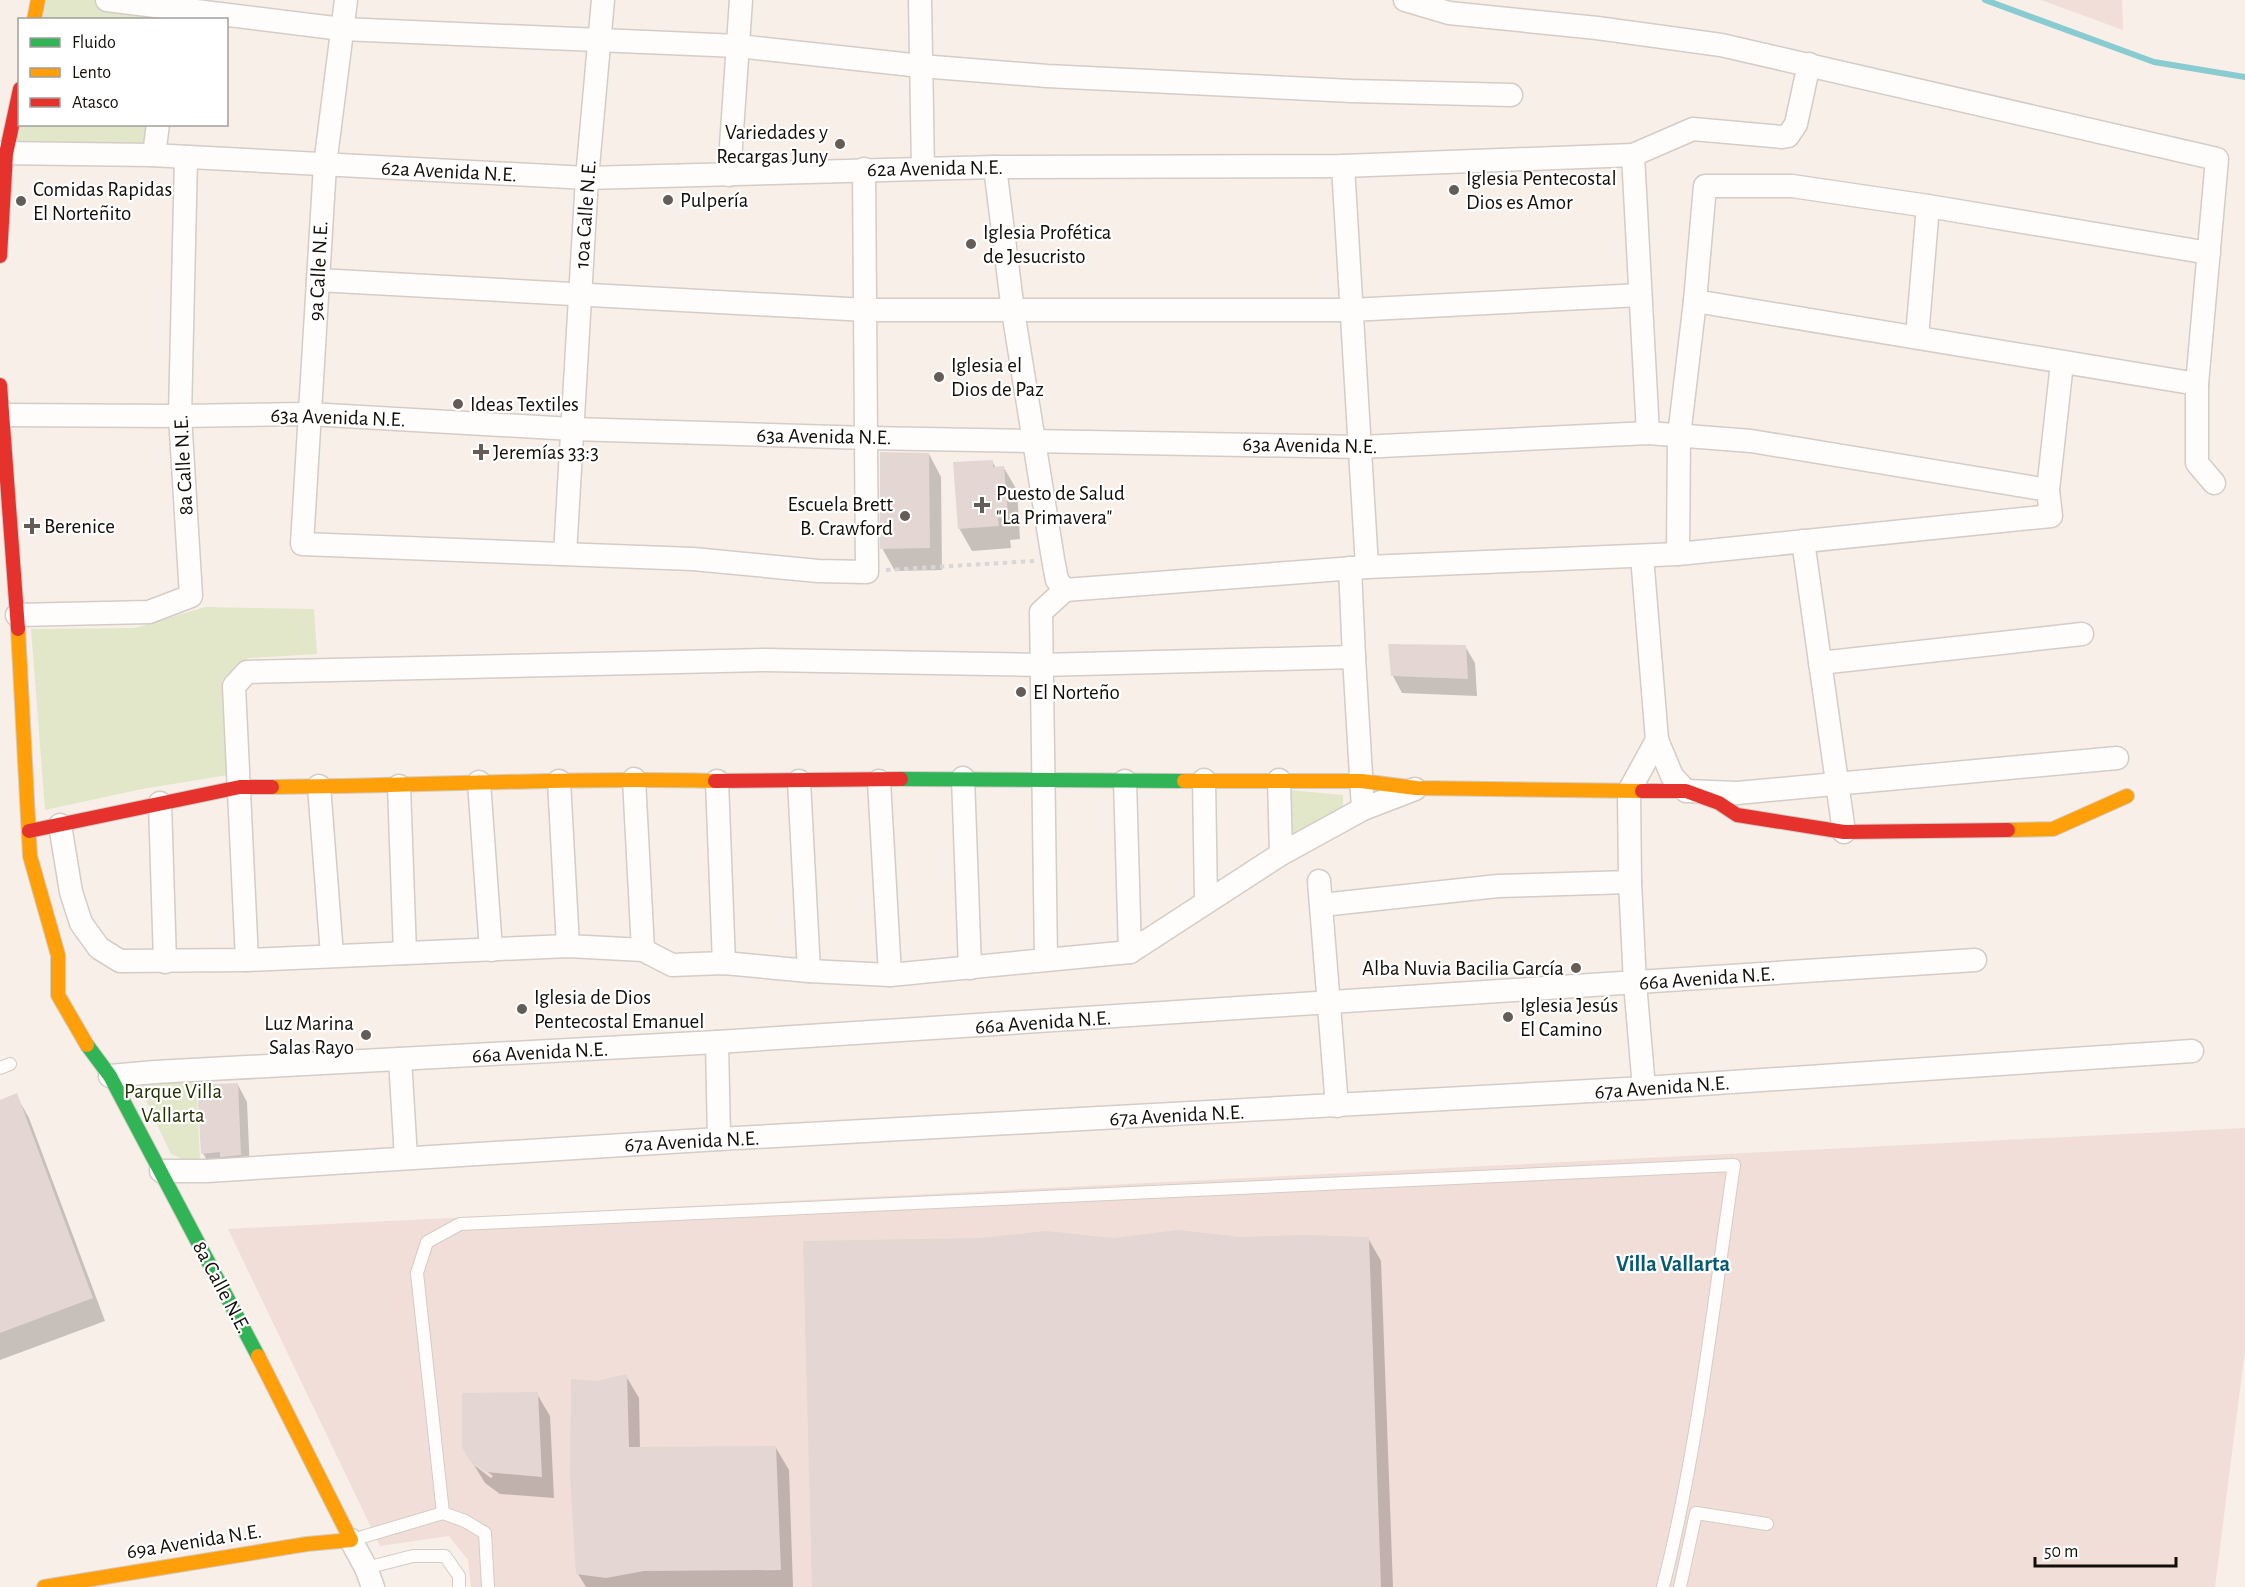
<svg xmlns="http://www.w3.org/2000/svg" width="2245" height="1587" font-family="'Alegreya Sans',sans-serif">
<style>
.industrial{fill:#f1ded8}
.green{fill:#e2e7c9}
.shadow{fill:#0003;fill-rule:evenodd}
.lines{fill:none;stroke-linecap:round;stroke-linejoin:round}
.stream{stroke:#88cbd0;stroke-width:6}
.building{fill:#e4d6d3}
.lane-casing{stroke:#d4ccc6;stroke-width:14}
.street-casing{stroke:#d4ccc6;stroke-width:25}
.fast-casing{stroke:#d4ccc6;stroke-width:16}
.slow-casing{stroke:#d4ccc6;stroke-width:16}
.jam-casing{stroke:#d4ccc6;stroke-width:16}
.path{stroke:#d9d6d5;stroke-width:4;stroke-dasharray:4.5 4.5;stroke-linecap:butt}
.lane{stroke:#fefdfc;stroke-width:12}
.street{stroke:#fefdfc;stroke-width:22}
.fast{stroke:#30b455;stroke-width:14}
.slow{stroke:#ff9f0a;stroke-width:14}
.jam{stroke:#e5322d;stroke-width:14}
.poi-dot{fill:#645d57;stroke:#fff;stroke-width:2}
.labels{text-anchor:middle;stroke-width:4.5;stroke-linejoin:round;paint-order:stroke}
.poi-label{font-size:21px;fill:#140e09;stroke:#fff;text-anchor:start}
.street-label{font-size:21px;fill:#140e09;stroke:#fff}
.park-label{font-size:21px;fill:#243000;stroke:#fff}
.neighbourhood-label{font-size:22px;font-weight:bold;fill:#085a72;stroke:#fff}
</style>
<rect width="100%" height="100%" fill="#f8efe9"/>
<g class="industrial">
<path d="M2041,0H2122L2123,30Z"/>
<path d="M2245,1128V1350L2215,1587H471L468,1560L449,1536L380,1546L228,1229Z"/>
</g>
<g class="green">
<path d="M38,0H107L175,19L34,20Z"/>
<path d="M20,124L156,125L151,155L6,154Z"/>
<path d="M205,607L314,609L317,654L248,658L222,680L228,775L142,789L45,810L31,629L135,628Z"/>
<path d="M1289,790L1343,795V804L1340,813L1290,841Z"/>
<path d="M196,1079L200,1159L185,1160L171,1154L139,1086L146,1080Z"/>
</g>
<g class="shadow">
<path d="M929,454L941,477L942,570L895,571L882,548Z"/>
<path d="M992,461L996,468H1004L1017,490L1020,539L1010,540L1011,548L972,551L959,528Z"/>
<path d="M1465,646L1475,663L1477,696L1402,693L1393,676Z"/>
<path d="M238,1085L247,1102L250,1171L212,1170L203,1153Z"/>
<path d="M16,1095L29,1118L105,1321L0,1360V1101Z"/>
<path d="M1368,1238L1381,1261L1393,1587H814L1113,1239Z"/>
<path d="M626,1376L639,1398L640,1449L776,1448L789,1470L793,1587H586L578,1574L596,1382Z"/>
<path d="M537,1394L550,1416L554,1498L500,1494L485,1483L463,1447ZM474,1462L493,1476L491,1478L474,1465Z"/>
</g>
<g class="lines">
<path class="stream" d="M1985,0L2154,62L2245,77"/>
</g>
<g class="building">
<path d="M880,452L929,453L930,548L880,549Z"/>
<path d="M993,460V467L1004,466L1008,517L998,518L999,526L958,529L953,462Z"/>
<path d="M1388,644L1466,645L1468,679L1391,676Z"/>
<path d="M238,1083L241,1155L220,1157V1152L201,1154L197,1085Z"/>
<path d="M17,1093L93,1298L0,1333V1100Z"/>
<path d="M1178,1230L1241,1237L1305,1235L1369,1237L1381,1587H812L803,1241L981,1238L1046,1231L1113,1238Z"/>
<path d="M627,1374L629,1447L776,1446L781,1570L644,1571L606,1578L576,1574L570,1475L571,1379L596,1381Z"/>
<path d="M538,1392L542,1477L486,1472L470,1461L462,1447V1393Z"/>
</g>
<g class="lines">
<g class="lane-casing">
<g id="lane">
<path d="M0,1068L10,1064"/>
<path d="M443,1513L417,1273L427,1242L460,1224L1734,1165C1713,1306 1698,1449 1663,1587"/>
<path d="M352,1540L443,1513L465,1521L485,1533L488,1587"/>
<path d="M366,1568L413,1556H445L459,1576V1587"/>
<path d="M1680,1587L1696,1513L1767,1524"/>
</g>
</g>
<g class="street-casing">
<g id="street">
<path d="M107,0L342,29L738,46L921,66L1047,76L1352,91L1511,95"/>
<path d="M346,0L325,165L302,544L693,559L818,571L867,572L864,169"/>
<path d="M920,0L923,168"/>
<path d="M1405,0L1449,13L1597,28L1721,45L2217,159L2197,384V463L2214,483"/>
<path d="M0,153L151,155L587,178L995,167L1343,166L1633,155L1693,129L1782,137L1788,136L1796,124L1809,64"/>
<path d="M154,155L158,124"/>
<path d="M1633,155L1648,433"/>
<path d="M1343,166L1367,567"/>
<path d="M995,167L1013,311L1053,559L1057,580L1065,590L1367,567L1678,554L2051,516L2048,490L2062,363"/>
<path d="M729,175L741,0"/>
<path d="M318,280L866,310H1351L1640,295"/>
<path d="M1695,301L2197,384"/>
<path d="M1917,337L1928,206"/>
<path d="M0,415L180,416L309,414L572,429L868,438L1361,447L1648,433L1751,441L2048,490"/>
<path d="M1803,541L1844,832"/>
<path d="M565,554L587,178L603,0"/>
<path d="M1678,554L1679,436L1695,301L1705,186H1792L1928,206L2209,253"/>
<path d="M1642,556L1657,740L1629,791L1630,882L1635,983L1644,1088"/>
<path d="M17,615L149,612L191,596L180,416L186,157"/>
<path d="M1820,663L2082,634"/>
<path d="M1657,740L1672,776L1686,791L1737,793L2117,758"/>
<path d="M963,778L970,968"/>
<path d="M634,779L643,950"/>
<path d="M1204,780L1206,901"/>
<path d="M1279,780L1281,854"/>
<path d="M559,781L568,946"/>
<path d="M717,781L724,963"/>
<path d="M799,781L809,971"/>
<path d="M879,781L890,975"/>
<path d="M1125,781L1130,952"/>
<path d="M479,782L491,950"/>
<path d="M319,786L332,955"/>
<path d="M399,786L405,953"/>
<path d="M160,803L165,962"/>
<path d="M1363,809L1415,789"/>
<path d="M60,825L71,892L81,923L99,948L120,961L247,960L568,946L643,950L672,965L724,963L809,971L890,975L1130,952L1281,854L1363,809L1354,657L1350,568"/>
<path d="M1319,881L1337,1106"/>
<path d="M1322,905L1498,886L1630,882"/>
<path d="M1046,959L1041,612L1065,590"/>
<path d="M247,960L234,686L247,672L766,660L1041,665L1354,657"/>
<path d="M717,1042L719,1139"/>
<path d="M400,1059L406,1158"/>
<path d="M110,1076L155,1072L717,1042L1975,960"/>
<path d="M161,1171H207L719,1139L1644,1088L2192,1051"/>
<path d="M351,1540L366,1568L373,1587"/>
</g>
</g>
<g class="fast-casing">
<g id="fast">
<path d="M901,779L1184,781"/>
<path d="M87,1045L110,1076L258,1356"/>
</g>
</g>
<g class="slow-casing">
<g id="slow">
<path d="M34,20L38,0"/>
<path d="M18,629L30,856L58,955V995L87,1045"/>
<path d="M1184,781H1361L1416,788L1642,791"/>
<path d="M272,787C420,786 568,777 715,781"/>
<path d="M2008,830L2053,829L2127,796"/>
<path d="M44,1587L307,1544L351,1540L258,1356"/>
</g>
</g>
<g class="jam-casing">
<g id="jam">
<path d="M0,256L6,154L20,89"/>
<path d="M0,385L18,629"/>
<path d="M715,781L901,779"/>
<path d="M1642,791H1686L1719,803L1737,815L1844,832L2008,830"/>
<path d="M29,831L240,787H272"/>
</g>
</g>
<path class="path" d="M886,570L1034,561"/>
<use href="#lane" class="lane"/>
<use href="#street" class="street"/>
<use href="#fast" class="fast"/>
<use href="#slow" class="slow"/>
<use href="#jam" class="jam"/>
</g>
<g class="poi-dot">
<circle cx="840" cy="144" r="6"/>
<circle cx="1454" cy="190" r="6"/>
<circle cx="668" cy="200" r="6"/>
<circle cx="21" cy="201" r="6"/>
<circle cx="971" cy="244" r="6"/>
<circle cx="939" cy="377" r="6"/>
<circle cx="458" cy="404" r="6"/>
<path d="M478 443h6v6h6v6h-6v6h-6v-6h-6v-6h6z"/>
<path d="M979 496h6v6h6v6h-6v6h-6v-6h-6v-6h6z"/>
<circle cx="905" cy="516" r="6"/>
<path d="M29 517h6v6h6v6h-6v6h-6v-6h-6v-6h6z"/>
<circle cx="1021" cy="692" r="6"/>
<circle cx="1576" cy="968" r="6"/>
<circle cx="522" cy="1009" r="6"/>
<circle cx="1508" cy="1017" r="6"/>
<circle cx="366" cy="1035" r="6"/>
</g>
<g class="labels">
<g class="poi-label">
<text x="828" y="139" text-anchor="end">Variedades y<tspan x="828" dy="24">Recargas Juny</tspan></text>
<text x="1466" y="185">Iglesia Pentecostal<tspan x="1466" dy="24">Dios es Amor</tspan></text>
<text x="33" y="196">Comidas Rapidas<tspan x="33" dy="24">El Norteñito</tspan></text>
<text x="680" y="207">Pulpería</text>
<text x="983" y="239">Iglesia Profética<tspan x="983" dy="24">de Jesucristo</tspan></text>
<text x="951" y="372">Iglesia el<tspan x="951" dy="24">Dios de Paz</tspan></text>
<text x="470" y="411">Ideas Textiles</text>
<text x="493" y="459">Jeremías 33:3</text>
<text x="996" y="500">Puesto de Salud<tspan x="996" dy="24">"La Primavera"</tspan></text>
<text x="893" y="511" text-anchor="end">Escuela Brett<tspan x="893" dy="24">B. Crawford</tspan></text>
<text x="44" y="533">Berenice</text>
<text x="1033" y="699">El Norteño</text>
<text x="1564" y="975" text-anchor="end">Alba Nuvia Bacilia García</text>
<text x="534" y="1004">Iglesia de Dios<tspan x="534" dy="24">Pentecostal Emanuel</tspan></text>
<text x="1520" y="1012">Iglesia Jesús<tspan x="1520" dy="24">El Camino</tspan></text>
<text x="354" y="1030" text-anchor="end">Luz Marina<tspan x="354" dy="24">Salas Rayo</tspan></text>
</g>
<g class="street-label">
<text transform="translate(935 168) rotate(-1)" y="7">62a Avenida N.E.</text>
<text transform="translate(449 171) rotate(3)" y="7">62a Avenida N.E.</text>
<text transform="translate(585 214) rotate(-86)" y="7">10a Calle N.E.</text>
<text transform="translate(318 271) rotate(-87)" y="7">9a Calle N.E.</text>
<text transform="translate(338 417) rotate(2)" y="7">63a Avenida N.E.</text>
<text transform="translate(824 436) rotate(1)" y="7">63a Avenida N.E.</text>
<text transform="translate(1310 445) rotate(1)" y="7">63a Avenida N.E.</text>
<text transform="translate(183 465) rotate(-93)" y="7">8a Calle N.E.</text>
<text transform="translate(1707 978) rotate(-4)" y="7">66a Avenida N.E.</text>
<text transform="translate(1043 1022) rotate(-4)" y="7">66a Avenida N.E.</text>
<text transform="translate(540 1052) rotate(-3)" y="7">66a Avenida N.E.</text>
<text transform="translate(1662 1087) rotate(-4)" y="7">67a Avenida N.E.</text>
<text transform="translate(1177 1115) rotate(-3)" y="7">67a Avenida N.E.</text>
<text transform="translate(692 1141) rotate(-3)" y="7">67a Avenida N.E.</text>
<text transform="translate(222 1287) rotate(62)" y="7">8a Calle N.E.</text>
<text transform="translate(194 1541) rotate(-9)" y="7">69a Avenida N.E.</text>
</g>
<g class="park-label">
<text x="173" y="1098">Parque Villa<tspan x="173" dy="24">Vallarta</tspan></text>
</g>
<g class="neighbourhood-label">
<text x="1673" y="1271">Villa Vallarta</text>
</g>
</g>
<rect x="18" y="18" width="210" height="108" fill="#ffffff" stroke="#a19f9d" stroke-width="1.5"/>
<rect x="30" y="38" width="30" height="9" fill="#30b455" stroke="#a19f9d" stroke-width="1.5"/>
<text x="72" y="48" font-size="18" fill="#140e09">Fluido</text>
<rect x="30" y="68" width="30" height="9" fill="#ff9f0a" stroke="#a19f9d" stroke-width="1.5"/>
<text x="72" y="78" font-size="18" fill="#140e09">Lento</text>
<rect x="30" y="98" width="30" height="9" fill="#e5322d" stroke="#a19f9d" stroke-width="1.5"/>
<text x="72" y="108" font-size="18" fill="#140e09">Atasco</text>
<path d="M2035 1557v9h141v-9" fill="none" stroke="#140e09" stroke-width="3"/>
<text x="2044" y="1557" font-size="18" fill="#140e09" stroke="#ffffff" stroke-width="4.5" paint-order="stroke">50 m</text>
</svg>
